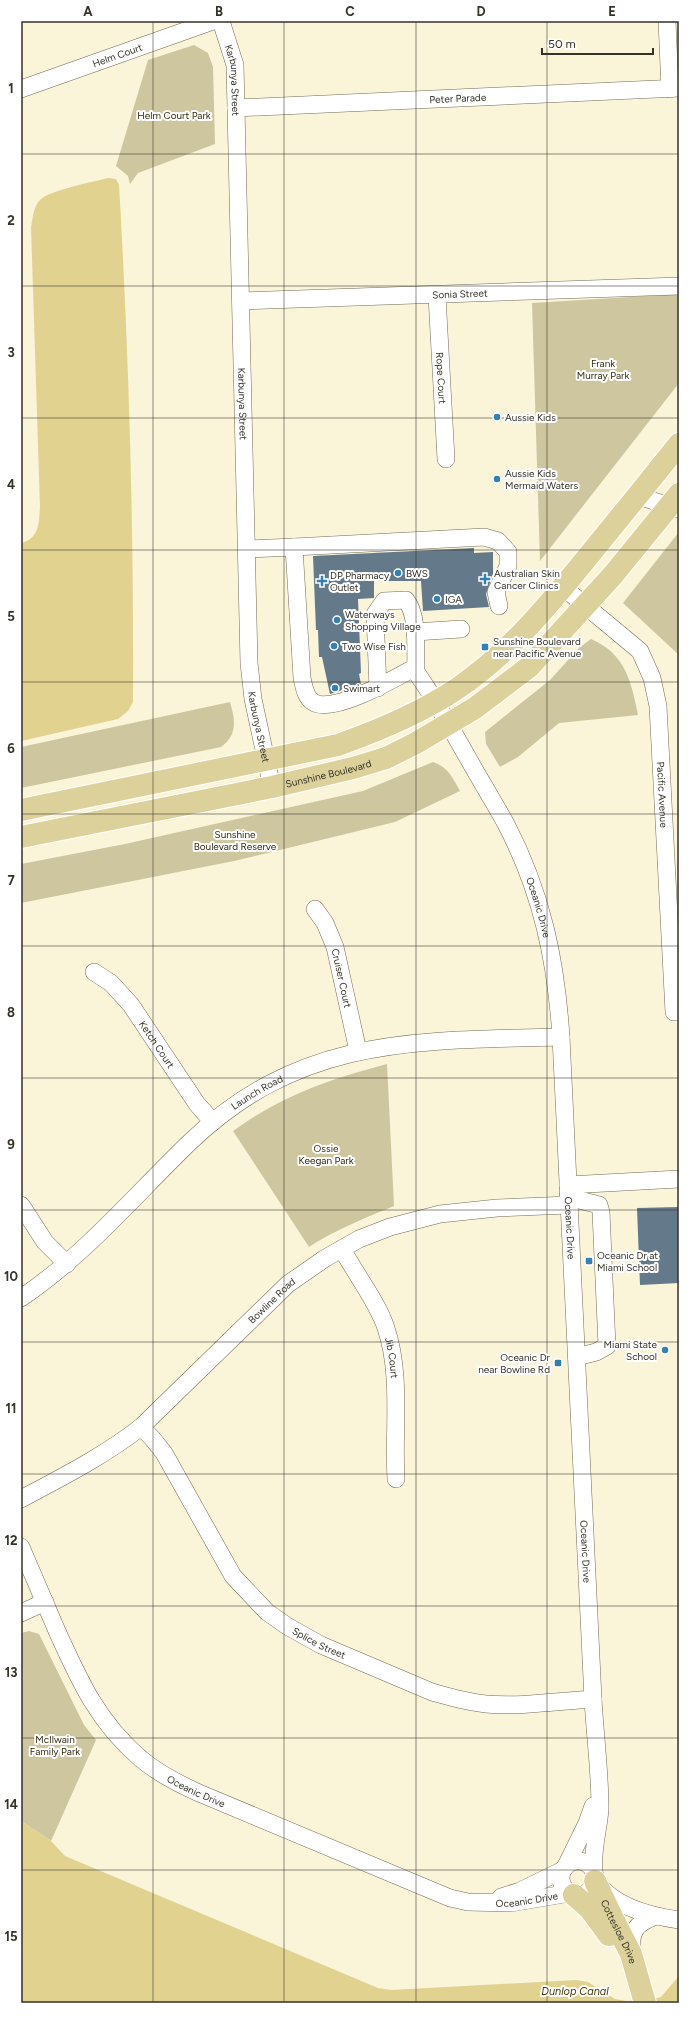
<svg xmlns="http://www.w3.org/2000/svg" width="700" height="2024" font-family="Figtree,sans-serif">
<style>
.green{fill:#cec69e}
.water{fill:#e1d290}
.building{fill:#647989}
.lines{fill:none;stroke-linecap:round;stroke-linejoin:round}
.minor-casing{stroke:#716c55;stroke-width:18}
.major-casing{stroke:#fff;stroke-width:24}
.minor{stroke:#fff;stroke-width:17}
.major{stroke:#ddd19b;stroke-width:22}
.grid{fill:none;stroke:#353228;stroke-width:1;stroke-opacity:0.55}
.poi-dot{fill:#3380b3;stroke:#fff;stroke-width:1.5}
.labels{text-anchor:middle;stroke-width:4;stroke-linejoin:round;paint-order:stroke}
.street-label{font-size:10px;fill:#353228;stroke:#fff}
.park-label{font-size:10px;fill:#322c0e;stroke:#fff}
.poi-label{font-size:10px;fill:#353228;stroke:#fff;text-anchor:start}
.water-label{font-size:11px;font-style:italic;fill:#463b04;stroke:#fff}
.neatline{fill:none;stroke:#353228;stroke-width:1.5}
.grid-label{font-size:13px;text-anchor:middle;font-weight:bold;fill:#353228}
</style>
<rect width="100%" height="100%" fill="#faf4d9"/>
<g class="green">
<path d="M194,45L208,53L213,67L215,144L138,173L130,184L128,176L116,166L148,60Z"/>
<path d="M679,294V383L540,561L532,303Z"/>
<path d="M679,532V655L623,603Z"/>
<path d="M591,639C626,654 631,682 638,715L559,723L518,757L500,767L486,744L485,732L550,680L579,648Z"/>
<path d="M230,702C235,720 238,734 221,747L21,788V747Z"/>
<path d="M433,762C448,767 453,778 460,791L395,822L234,861L21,903V864L125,844L363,791Z"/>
<path d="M387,1064L394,1206C365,1218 335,1230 309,1247L233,1131C281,1096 330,1079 387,1064Z"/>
<path d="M29,1631L39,1634L84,1725L96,1740L51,1841L21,1821V1633Z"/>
</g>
<g class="water">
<path d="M108,178L116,179L119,185C129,357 134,529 133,702L128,711L118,719L21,741V543C39,539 39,523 40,507L31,227C33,218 33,207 40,200C50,190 93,182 108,178Z"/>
<path d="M21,1821L51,1841L65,1856L378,1988L391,1990L576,1980L588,1982L615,1999L627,2001L654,1999L661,1997L679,1976V2003H21Z"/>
</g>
<g class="building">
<path d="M474,548V553L493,552V574L486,594L489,607L423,611L421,581H374V598L358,599L361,673L359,674L361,684L330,694L322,657H319L318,630H316L313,556Z"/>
<path d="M679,1207V1283L640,1285L637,1208Z"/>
</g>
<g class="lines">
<g class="minor-casing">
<g id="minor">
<path id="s1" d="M221,21L235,65L249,663L253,699L272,787"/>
<path d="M667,21L670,89"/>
<path id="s2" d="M21,89L213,21"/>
<path id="s3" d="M236,108L679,88"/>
<path id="s4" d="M437,296L446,459"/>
<path id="s5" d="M241,301L679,286"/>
<path d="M638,496L679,509"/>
<path d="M294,547L484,537L498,541L508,552V566L496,592L499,606"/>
<path id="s6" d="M247,549L294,547L302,678C304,686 305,697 313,702C331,715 394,679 412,669L416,672C436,700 451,729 468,758C480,780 494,802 506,824C542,893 556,960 561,1037L593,1699C595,1735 600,1772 600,1808C599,1829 592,1848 594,1869"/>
<path id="s7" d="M563,587L640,651L652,678L658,706L674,1012"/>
<path d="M415,632L461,629"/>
<path d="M378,688L375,614L384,601L406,600C419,616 415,652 416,672"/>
<path id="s8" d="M315,909L325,923L335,947L358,1051"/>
<path id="s9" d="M94,972L111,983L131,1005L197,1104L213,1122"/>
<path d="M568,1185L679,1179"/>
<path d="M568,1197L599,1205L601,1212L607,1346L596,1352L577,1357"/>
<path d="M21,1205L45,1242L67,1264"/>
<path id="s10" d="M342,1249C355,1273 378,1303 386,1328C402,1376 393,1430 396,1479"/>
<path id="s11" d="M21,1298C85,1255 135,1195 190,1142C302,1035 417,1041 561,1037"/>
<path id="s12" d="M141,1427L152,1438L164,1453L233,1576L267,1612L287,1626L321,1645L432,1692C450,1697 467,1702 486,1704C521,1707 558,1701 593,1699"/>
<path id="s13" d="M21,1499C62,1477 104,1456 141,1427L288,1284L324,1259L359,1239L390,1227L440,1214L497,1208L569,1205"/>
<path id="s14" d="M21,1547C33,1575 45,1603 57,1631C80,1682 98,1722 141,1759C159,1774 179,1784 199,1793L450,1898L468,1902L511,1903L570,1893"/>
<path d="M21,1613L45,1602"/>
<circle cx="578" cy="1878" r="17"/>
<path d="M566,1866L587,1823L593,1806"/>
<path d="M599,1885C617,1908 651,1916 679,1920"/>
<path d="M501,1897L520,1891L563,1870"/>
<path d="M631,1954C631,1931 634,1924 656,1916"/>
</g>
</g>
<g class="major-casing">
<g id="major">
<path d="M21,810L338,745C380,730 421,713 458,688C509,653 547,607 586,559C617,521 648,483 679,444"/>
<path id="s15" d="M21,837L272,787L353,768L386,758L416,743L475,708L529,667L613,575L679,494"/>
<path id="s16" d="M595,1881L612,1917L631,1954L645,2003"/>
<path d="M574,1895L590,1909L609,1935"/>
</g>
</g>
<use href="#minor" class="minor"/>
<use href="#major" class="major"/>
</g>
<path class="grid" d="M153,21V2003M284,21V2003M416,21V2003M547,21V2003M21,154H679M21,286H679M21,418H679M21,550H679M21,682H679M21,814H679M21,946H679M21,1078H679M21,1210H679M21,1342H679M21,1474H679M21,1606H679M21,1738H679M21,1870H679"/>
<g class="poi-dot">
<circle cx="497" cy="417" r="4"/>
<circle cx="497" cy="479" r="4"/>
<circle cx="398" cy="573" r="4"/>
<path d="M483 573h4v4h4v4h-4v4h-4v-4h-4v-4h4z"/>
<path d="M320 575h4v4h4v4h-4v4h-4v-4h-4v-4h4z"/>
<circle cx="437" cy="599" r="4"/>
<circle cx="337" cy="620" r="4"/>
<circle cx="334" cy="646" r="4"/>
<rect x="481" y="643" width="8" height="8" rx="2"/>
<circle cx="335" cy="688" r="4"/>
<rect x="585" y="1257" width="8" height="8" rx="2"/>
<circle cx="665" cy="1350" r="4"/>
<rect x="554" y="1359" width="8" height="8" rx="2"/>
</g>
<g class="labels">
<g class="street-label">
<text dy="4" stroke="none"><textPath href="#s2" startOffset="102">Helm Court</textPath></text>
<text dy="4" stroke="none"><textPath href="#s1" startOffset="61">Karbunya Street</textPath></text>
<text dy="4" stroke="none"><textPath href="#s3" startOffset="222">Peter Parade</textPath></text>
<text dy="4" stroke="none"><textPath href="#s5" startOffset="219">Sonia Street</textPath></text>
<text dy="4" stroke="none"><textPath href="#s4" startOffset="82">Rope Court</textPath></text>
<text dy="4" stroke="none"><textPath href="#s1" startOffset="385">Karbunya Street</textPath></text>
<text dy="4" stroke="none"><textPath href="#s1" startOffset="709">Karbunya Street</textPath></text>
<text dy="4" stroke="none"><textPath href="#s15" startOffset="314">Sunshine Boulevard</textPath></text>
<text dy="4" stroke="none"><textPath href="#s7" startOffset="247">Pacific Avenue</textPath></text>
<text dy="4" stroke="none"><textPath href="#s6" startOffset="584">Oceanic Drive</textPath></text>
<text dy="4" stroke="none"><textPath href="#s8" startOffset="75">Cruiser Court</textPath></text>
<text dy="4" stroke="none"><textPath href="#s9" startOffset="97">Ketch Court</textPath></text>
<text dy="4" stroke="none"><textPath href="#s11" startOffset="314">Launch Road</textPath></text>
<text dy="4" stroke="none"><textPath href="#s6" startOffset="907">Oceanic Drive</textPath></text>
<text dy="4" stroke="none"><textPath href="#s13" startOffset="322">Bowline Road</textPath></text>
<text dy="4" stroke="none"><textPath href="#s10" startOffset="121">Jib Court</textPath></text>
<text dy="4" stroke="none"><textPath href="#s6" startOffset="1231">Oceanic Drive</textPath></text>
<text dy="4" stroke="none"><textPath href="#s12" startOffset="286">Splice Street</textPath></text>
<text dy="4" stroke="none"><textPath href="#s14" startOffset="310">Oceanic Drive</textPath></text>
<text dy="4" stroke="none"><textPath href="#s14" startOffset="663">Oceanic Drive</textPath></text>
<text dy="4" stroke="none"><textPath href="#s16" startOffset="56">Cottesloe Drive</textPath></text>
</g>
<g class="park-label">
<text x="174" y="119">Helm Court Park</text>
<text x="603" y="367">Frank<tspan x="603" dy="12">Murray Park</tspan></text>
<text x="235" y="838">Sunshine<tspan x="235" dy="12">Boulevard Reserve</tspan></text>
<text x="326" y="1152">Ossie<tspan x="326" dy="12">Keegan Park</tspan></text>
<text x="55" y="1743">McIlwain<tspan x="55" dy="12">Family Park</tspan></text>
</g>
<g class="poi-label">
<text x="505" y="421">Aussie Kids</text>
<text x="505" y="477">Aussie Kids<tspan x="505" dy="12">Mermaid Waters</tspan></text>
<text x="406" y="577">BWS</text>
<text x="494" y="577">Australian Skin<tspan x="494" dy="12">Cancer Clinics</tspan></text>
<text x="330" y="579">DP Pharmacy<tspan x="330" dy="12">Outlet</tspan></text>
<text x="445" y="603">IGA</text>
<text x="345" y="618">Waterways<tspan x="345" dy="12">Shopping Village</tspan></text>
<text x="493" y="645">Sunshine Boulevard<tspan x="493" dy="12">near Pacific Avenue</tspan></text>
<text x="342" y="650">Two Wise Fish</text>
<text x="343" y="692">Swimart</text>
<text x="597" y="1259">Oceanic Dr at<tspan x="597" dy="12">Miami School</tspan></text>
<text x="657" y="1348" text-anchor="end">Miami State<tspan x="657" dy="12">School</tspan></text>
<text x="550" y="1361" text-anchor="end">Oceanic Dr<tspan x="550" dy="12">near Bowline Rd</tspan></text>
</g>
<g class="water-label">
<text x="575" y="1995">Dunlop Canal</text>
</g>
</g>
<rect width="700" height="2024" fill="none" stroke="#ffffff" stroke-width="44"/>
<path d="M542 48v6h111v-6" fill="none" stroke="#353228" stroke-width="2"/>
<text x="548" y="48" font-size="12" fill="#353228" stroke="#ffffff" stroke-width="3" paint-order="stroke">50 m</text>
<rect x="22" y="22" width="656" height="1980" class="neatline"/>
<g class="grid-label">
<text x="88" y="16">A</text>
<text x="219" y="16">B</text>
<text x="350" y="16">C</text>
<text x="481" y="16">D</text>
<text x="612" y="16">E</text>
<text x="11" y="93">1</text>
<text x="11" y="225">2</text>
<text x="11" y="357">3</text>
<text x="11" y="489">4</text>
<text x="11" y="621">5</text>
<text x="11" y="753">6</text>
<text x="11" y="885">7</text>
<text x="11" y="1017">8</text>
<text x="11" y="1149">9</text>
<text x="11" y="1281">10</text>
<text x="11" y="1413">11</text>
<text x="11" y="1545">12</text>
<text x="11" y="1677">13</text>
<text x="11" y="1809">14</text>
<text x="11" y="1941">15</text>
</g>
</svg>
